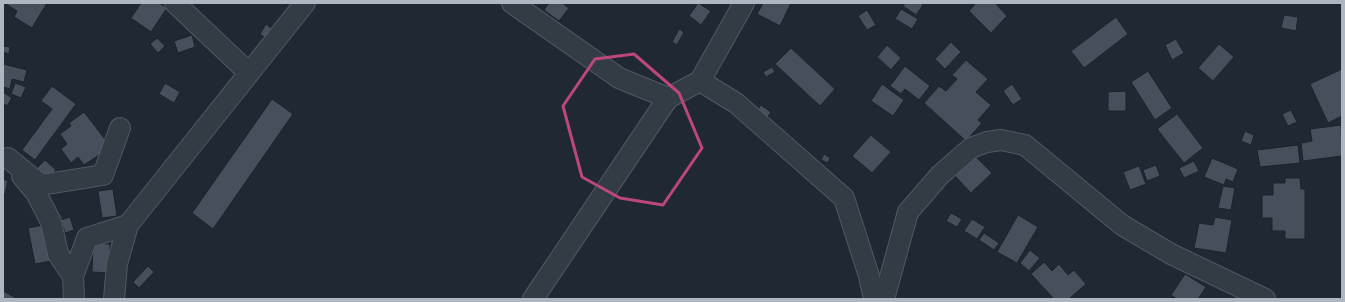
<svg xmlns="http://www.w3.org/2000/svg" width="1345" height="302" font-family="'PT Sans Narrow',sans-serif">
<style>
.building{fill:#46505d;stroke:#1b222b}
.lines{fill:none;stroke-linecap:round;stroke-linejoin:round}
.minor-casing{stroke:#515962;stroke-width:22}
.minor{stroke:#333b44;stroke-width:20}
.marked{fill:none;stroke:#bc477a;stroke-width:3;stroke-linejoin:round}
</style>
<rect width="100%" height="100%" fill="#202933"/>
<g class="building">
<path d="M7,3H47L32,28L14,17L17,11L6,4Z"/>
<path d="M141,3H159L167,8L151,32L131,18Z"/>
<path d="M549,3H562L569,8L559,21L544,10Z"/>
<path d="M698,3L711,11L701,25L689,16Z"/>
<path d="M763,3H791L780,26L757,14Z"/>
<path d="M905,3H920L923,5L916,15L903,6Z"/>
<path d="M976,3H995L1007,16L991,33L969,11Z"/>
<path d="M901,9L918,19L912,29L895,19Z"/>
<path d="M867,10L876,25L867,30L858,16Z"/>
<path d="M1284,15L1298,17L1296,31L1281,28Z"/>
<path d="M1116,17L1128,34L1084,68L1071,51Z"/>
<path d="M266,24L277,33L271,42L260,34Z"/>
<path d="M679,29L684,32L677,45L672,42Z"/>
<path d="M192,35L195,47L178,53L174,41Z"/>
<path d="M157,38L165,46L158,53L150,44Z"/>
<path d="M1176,39L1184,53L1172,60L1165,45Z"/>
<path d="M951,42L961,52L945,69L935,59Z"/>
<path d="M1219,44L1234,57L1213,81L1198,68Z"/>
<path d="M887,45L901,58L891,70L877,57Z"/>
<path d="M3,46L10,47L9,54L3,52Z"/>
<path d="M791,48L835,89L820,106L775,64Z"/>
<path d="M966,60L988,79L976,92L991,105L978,120L982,123L966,141L924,103L939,86L946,91L957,79L952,75Z"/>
<path d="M3,64L27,70L24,82L12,79L10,89L3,87Z"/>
<path d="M905,66L930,86L919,100L905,89L901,94L890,86Z"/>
<path d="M772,67L775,72L766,77L763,72Z"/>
<path d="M1342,69V116L1328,123L1310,84Z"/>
<path d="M1148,71L1172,108L1155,120L1131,82Z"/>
<path d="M15,83L26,87L21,98L11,94Z"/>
<path d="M165,83L180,92L174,103L159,94Z"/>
<path d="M882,84L904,100L893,116L871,101Z"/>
<path d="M1012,84L1022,99L1013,105L1003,91Z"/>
<path d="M52,86L76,104L35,160L22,150L52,109L41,101Z"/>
<path d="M1126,91V111H1108V92Z"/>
<path d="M3,92L12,98L7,106L3,103Z"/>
<path d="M272,99L293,114L213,229L192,213Z"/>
<path d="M761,105L771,112L765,121L755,114Z"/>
<path d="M1291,110L1297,122L1288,126L1282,114Z"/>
<path d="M84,112L111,147L84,165L78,157L71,163L61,149L67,144L60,134L71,126L69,123Z"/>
<path d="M1177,114L1203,148L1184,163L1157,129Z"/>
<path d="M1341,125L1342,156L1303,161L1301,143L1312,141L1310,129Z"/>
<path d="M1245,131L1254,135L1251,145L1241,141Z"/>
<path d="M871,135L891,152L872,173L852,156Z"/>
<path d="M1298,145L1300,163L1260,167L1257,150Z"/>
<path d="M824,154L830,158L828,163L821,160Z"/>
<path d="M974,155L992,173L971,193L954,175Z"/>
<path d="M1212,158L1238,169L1233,182L1226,179L1224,185L1204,177Z"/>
<path d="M45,160L56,170L46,180L35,170Z"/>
<path d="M1194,161L1199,171L1184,178L1179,168Z"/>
<path d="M1156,165L1160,176L1147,181L1143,170Z"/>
<path d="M1139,166L1146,184L1130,190L1123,172Z"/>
<path d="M1285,178H1300L1301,189H1305V239H1285V231H1272V218H1262V195H1273V183H1285Z"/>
<path d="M3,179L8,181L5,194L3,193Z"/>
<path d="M1223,186L1235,188L1231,210L1218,208Z"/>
<path d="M113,189L117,216L102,218L98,191Z"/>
<path d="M951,213L962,219L957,227L946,221Z"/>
<path d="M1018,215L1038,227L1017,263L997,252Z"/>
<path d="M70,217L74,230L65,233L61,220Z"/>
<path d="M1215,217L1232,220L1226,253L1194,248L1199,223L1213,225Z"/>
<path d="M972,219L985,227L977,239L964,231Z"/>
<path d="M44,225L51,261L35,264L28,228Z"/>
<path d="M984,233L999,243L994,250L979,240Z"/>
<path d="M93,243L110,244L109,273L92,272Z"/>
<path d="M1030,250L1040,258L1029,271L1020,263Z"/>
<path d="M1044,262L1052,271L1059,264L1068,275L1074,270L1086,284L1069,299H1054L1031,274Z"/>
<path d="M148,266L154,272L139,288L133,282Z"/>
<path d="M1185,274L1206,287L1198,299H1177L1171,295Z"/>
<path d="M3,291L16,298V299H3Z"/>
</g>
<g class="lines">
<g class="minor-casing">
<g id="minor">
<path d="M175,3L249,73"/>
<path d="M512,3L619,78L668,98L700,81L736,103L844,198L869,276L874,299"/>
<path d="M700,81L744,3"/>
<path d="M8,158L41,185L103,175L120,128"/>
<path d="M22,176L36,193L51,222L58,254L73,276"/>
<path d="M74,299L73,276L87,238L128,225"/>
<path d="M114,299L117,264L128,225L305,3"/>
<path d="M533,299L668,98"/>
<path d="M884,299L908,212L940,175L971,148L987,142L1001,140L1025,145L1122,225L1171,254L1265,299"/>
</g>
</g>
<use href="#minor" class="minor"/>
</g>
<path class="marked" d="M634,54L679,93L702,148L663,205L620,198L582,177L563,106L595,59Z"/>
<rect width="1345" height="302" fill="none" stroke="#adb6c1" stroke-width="8"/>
</svg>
